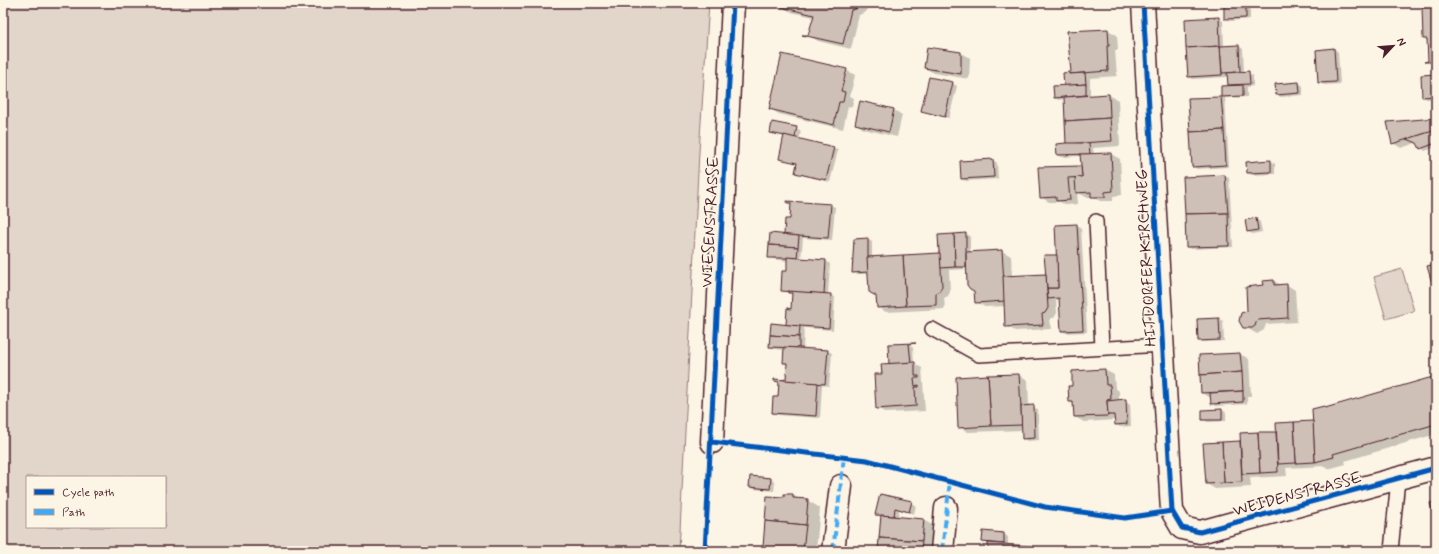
<svg xmlns="http://www.w3.org/2000/svg" width="1439" height="554" font-family="Mynerve,sans-serif">
<style>
.green{fill:#e2d5ca;stroke:#967a7a;fill-rule:evenodd}
.shadow{fill:#0003;fill-rule:evenodd}
.building{fill:#cfc0b7;stroke:#4a1f2b}
.lines{fill:none;stroke-linecap:round;stroke-linejoin:round}
.service-casing{stroke:#4a1f2b;stroke-width:16}
.minor-casing{stroke:#4a1f2b;stroke-width:25}
.service{stroke:#fcf5e5;stroke-width:13}
.minor{stroke:#fcf5e5;stroke-width:22}
.quiet{stroke:#3fa9f5;stroke-width:4;stroke-dasharray:8 4;stroke-linecap:butt}
.cycleway-casing{stroke:#fcf5e5;stroke-width:8}
.cycleway{stroke:#0057b8;stroke-width:5}
.labels{text-anchor:middle;stroke-width:3.5;stroke-linejoin:round;paint-order:stroke}
.street-label{font-size:16px;fill:#4a1f2b;stroke:#fcf5e5}
</style>
<rect width="100%" height="100%" fill="#fcf5e5"/>
<filter id="ink" filterUnits="userSpaceOnUse"><feTurbulence type="fractalNoise" baseFrequency=".025" numOctaves="2"/><feDisplacementMap in="SourceGraphic" scale="8" xChannelSelector="R" yChannelSelector="G"/><feConvolveMatrix kernelMatrix="1 2 1 2 8 2 1 2 1" color-interpolation-filters="sRGB"/></filter>
<g filter="url(#ink)">
<g class="green">
<path d="M6,3H709L699,152L679,551H3V13ZM27,477H165V527H27Z"/>
<path d="M1402,269L1414,311L1386,319L1374,277Z"/>
</g>
<g class="shadow">
<path d="M783,3H862L867,9L866,12L859,15L851,49L818,41L809,36L814,17L791,12L782,7Z"/>
<path d="M959,3H990V6L963,8L959,5Z"/>
<path d="M1427,3H1436V65L1429,61L1428,41L1424,39Z"/>
<path d="M1245,6L1250,8V19L1230,21L1225,18Z"/>
<path d="M1219,18L1223,21L1224,47L1239,46L1243,49L1244,73L1253,75V86L1247,87V97L1225,98L1229,167L1197,169L1193,166L1189,99L1223,98L1222,87L1229,86L1228,75H1226V77L1193,79L1188,76Z"/>
<path d="M1108,30L1117,35L1118,50H1115L1117,76L1090,78V96L1109,95L1118,100L1120,146L1093,148L1094,155L1111,154L1120,159L1122,195L1113,196V201H1101L1093,197H1086L1077,192L1078,204L1066,205L1060,202H1049L1041,197L1040,168L1082,167L1081,156L1062,157L1058,155L1068,144L1065,99L1059,100L1054,98L1065,87L1064,74H1072L1068,32Z"/>
<path d="M1334,49L1338,52L1340,84L1324,85L1319,82Z"/>
<path d="M961,53L970,58L969,79L934,73L925,68Z"/>
<path d="M846,70L855,75L850,96L854,98L852,107L848,106L843,129L779,114L770,109Z"/>
<path d="M1436,75V99H1427L1423,97Z"/>
<path d="M952,83L957,86L949,118L922,111Z"/>
<path d="M1299,83L1303,86V95L1281,97L1277,95Z"/>
<path d="M894,110L902,115L897,137L864,129L856,124Z"/>
<path d="M1436,119V147L1425,151L1416,143L1401,148L1393,143Z"/>
<path d="M773,123L793,143H795L798,129L801,131L799,140L838,150L830,182L801,175L796,173L798,164L780,158L785,137L771,132Z"/>
<path d="M993,160L997,163L998,179L966,181L962,179Z"/>
<path d="M1271,161L1275,164V174L1252,175L1248,173Z"/>
<path d="M1225,176L1229,178L1233,247L1191,249L1187,247Z"/>
<path d="M788,203L830,205L835,207L832,240L803,238L801,259L826,261L830,264L828,294L835,297L833,330L804,328L803,349L827,351L832,353L829,386L822,385L820,418L777,415L773,413L779,398L780,383L775,381L787,380L788,365L784,363L785,350L775,349L770,347L772,324H787L792,310L793,294L782,291L788,272V261L773,259L769,257L785,235L791,220L792,205Z"/>
<path d="M1256,219L1260,222L1262,232L1252,234L1248,231Z"/>
<path d="M1077,225L1081,228L1087,332L1066,333L1062,331L1060,300H1056L1057,313L1054,318H1050L1051,329L1015,331L1006,326L1005,306L985,307L976,302L975,291L967,269L949,270L950,292L948,296L944,298L945,309L886,312L878,307L877,296L869,274H857L853,272L867,239L872,242V258L940,255L966,234L970,237V253L1002,251L1011,256L1012,276L1047,274ZM1056,297L1064,299H1056Z"/>
<path d="M1273,281L1281,285H1287L1295,290L1297,322L1266,324L1264,330L1257,334L1243,326L1248,311Z"/>
<path d="M1219,319L1223,321L1224,341L1204,342L1199,340Z"/>
<path d="M909,344L913,347L914,364L922,368L925,411L886,413L877,408L883,375L891,365L889,345Z"/>
<path d="M1240,354L1249,359L1251,396H1247V404L1216,406L1212,403L1211,398L1202,393L1200,356Z"/>
<path d="M1105,370L1114,375L1115,388L1119,391V401H1126L1130,404L1131,426L1120,427L1115,424V420L1084,422L1075,417L1074,404L1070,402L1074,387Z"/>
<path d="M1019,375L1028,380L1029,407L1038,409L1039,440L1027,441L1023,438V430L968,432L959,427L957,378Z"/>
<path d="M1436,377V434L1345,461L1346,464L1328,469L1325,466L1286,468L1287,476L1250,478L1251,487L1215,489L1207,484L1204,444L1241,442V434L1277,433L1314,422L1324,407L1327,408Z"/>
<path d="M1222,410L1226,412V421L1208,422L1203,420Z"/>
<path d="M771,479L775,482L774,491L754,489L750,486Z"/>
<path d="M793,495L800,500H807L820,508L816,551H773L764,546L785,498Z"/>
<path d="M881,495L916,505L914,514L899,510L898,518L923,520L932,525L930,551H879L882,517L876,514Z"/>
<path d="M984,533L1004,534L1008,537V545L1031,547L1037,551H988L989,544L983,542Z"/>
</g>
<g class="building">
<path d="M782,3H859L856,9L851,10L843,44L802,35H808L814,15L781,7Z"/>
<path d="M958,3H986V4L958,6Z"/>
<path d="M1426,3H1436V62H1424L1428,61L1427,39H1423L1422,7H1426Z"/>
<path d="M1246,5V18L1224,19V6Z"/>
<path d="M1219,17L1220,46L1186,48L1185,19Z"/>
<path d="M1108,29L1109,46H1107L1108,71L1069,74L1071,72L1067,31Z"/>
<path d="M1239,45L1240,72L1222,73L1220,46Z"/>
<path d="M1220,46L1222,75L1188,77L1186,48Z"/>
<path d="M927,47L961,52V74L924,68Z"/>
<path d="M1334,48L1336,82L1318,83L1316,50Z"/>
<path d="M782,54L847,69L841,91L845,92L843,102H839L834,125L769,109Z"/>
<path d="M1249,71L1250,84L1228,85L1227,73Z"/>
<path d="M1069,72V74L1085,73L1086,84L1064,86L1063,73Z"/>
<path d="M1436,74V96L1422,97L1421,75Z"/>
<path d="M929,77L953,82L945,117L921,111Z"/>
<path d="M1299,82L1300,93L1276,95L1275,84Z"/>
<path d="M1086,84V95L1054,98L1053,86Z"/>
<path d="M1243,85V96L1221,97V86Z"/>
<path d="M1109,94L1110,118L1065,121L1064,97Z"/>
<path d="M1221,97L1224,130L1190,132L1188,98Z"/>
<path d="M860,101L894,109L889,132L855,124Z"/>
<path d="M1110,118L1112,141L1066,144L1065,121Z"/>
<path d="M1436,118V130L1392,144L1387,122Z"/>
<path d="M772,122L797,127L795,138L770,133Z"/>
<path d="M1224,130L1226,165L1192,167L1190,132Z"/>
<path d="M1436,130V143L1420,149L1417,143L1407,139Z"/>
<path d="M784,135L834,147L826,180L795,173L797,163L779,159Z"/>
<path d="M1066,143H1089L1090,154L1057,155L1056,144Z"/>
<path d="M1111,153L1113,191L1105,192V197H1091V192L1076,193L1075,177H1082L1080,154Z"/>
<path d="M993,159L994,177L961,179L960,161Z"/>
<path d="M1271,160V172L1247,173L1246,162Z"/>
<path d="M1081,166L1082,177L1068,178L1070,200L1056,201V197L1040,198L1038,167Z"/>
<path d="M1225,175L1228,213L1185,214L1183,177Z"/>
<path d="M787,201L831,204L828,238L784,235L785,219H790L791,203H787Z"/>
<path d="M1228,213L1229,246L1186,247L1185,214Z"/>
<path d="M1256,218L1258,230L1247,232L1245,220Z"/>
<path d="M1077,224L1083,330L1061,331L1059,298L1048,299L1047,288H1058L1055,225Z"/>
<path d="M770,233L799,236L798,247L769,245Z"/>
<path d="M966,233V267H955L954,234Z"/>
<path d="M954,234L955,267L940,268L938,235Z"/>
<path d="M868,238V272L852,273L854,239Z"/>
<path d="M769,245L798,247L797,258H768Z"/>
<path d="M1002,250L1005,301L975,303L974,291L970,289L967,285L966,252Z"/>
<path d="M940,253L942,286L939,292L936,293V305L906,306L903,255Z"/>
<path d="M903,255L906,306L877,308L876,296L869,292L867,257Z"/>
<path d="M1044,255H1057L1058,288H1047Z"/>
<path d="M787,257L826,260L824,294L781,291L782,271H787Z"/>
<path d="M1436,264V282L1432,283L1427,266Z"/>
<path d="M1046,274L1048,308L1045,313L1042,314L1043,325L1005,327L1003,276Z"/>
<path d="M1274,280V285L1287,284L1288,318L1257,320L1255,326L1252,328H1243L1239,321L1241,313L1247,311L1246,287L1263,285L1262,281Z"/>
<path d="M788,291L831,294L829,328L786,325L787,308L791,309L792,293H788Z"/>
<path d="M1219,318L1220,340L1198,341L1197,319Z"/>
<path d="M771,323L800,326L799,337L770,335Z"/>
<path d="M770,335L799,337V348L769,347Z"/>
<path d="M916,343L909,344L911,363L889,364L888,344Z"/>
<path d="M784,347L828,350L825,384L782,380L786,379L787,363H783Z"/>
<path d="M1240,353L1242,372L1200,375L1199,355Z"/>
<path d="M915,362V376H919V378H914L915,386L919,385V387H915L916,406L876,409L874,374H882L881,364Z"/>
<path d="M1105,369L1106,385H1110L1111,399L1107,400L1108,416L1074,417L1073,402H1069L1068,386H1072V371Z"/>
<path d="M1242,372L1243,391L1201,393L1200,375Z"/>
<path d="M1019,374L1022,425L991,426L988,375Z"/>
<path d="M988,375L991,426L958,428L956,377Z"/>
<path d="M1436,376V424L1333,454L1334,457L1315,462L1312,409L1324,406L1325,408Z"/>
<path d="M774,379L818,383L816,416L772,413L773,397H778L779,382L774,381Z"/>
<path d="M1243,391V402L1211,404L1210,393Z"/>
<path d="M1125,399H1126L1127,424L1115,425L1114,415H1108L1107,401Z"/>
<path d="M1034,405L1035,438L1022,439L1021,406Z"/>
<path d="M1222,409V420H1202V410Z"/>
<path d="M1313,421L1315,462L1296,463L1294,422Z"/>
<path d="M1294,422L1296,463L1278,464L1276,423Z"/>
<path d="M1258,432L1260,473L1242,474L1240,433Z"/>
<path d="M1258,432H1276L1278,472L1260,473Z"/>
<path d="M1240,441L1242,482L1224,483L1222,442Z"/>
<path d="M1222,442L1224,483L1206,484L1203,443Z"/>
<path d="M750,476L771,478L770,489L749,487Z"/>
<path d="M784,494H793V498L808,499L806,525L765,521L767,496L784,497Z"/>
<path d="M880,494L912,501L909,512L895,508L894,516L875,515Z"/>
<path d="M1436,501V523L1430,503Z"/>
<path d="M881,515L924,519L922,541L879,538Z"/>
<path d="M765,521L806,525L803,550L763,547Z"/>
<path d="M983,531L1004,533V544L982,542Z"/>
<path d="M879,538L922,541L921,551H878Z"/>
<path d="M988,543L1031,546V551H988Z"/>
</g>
<g class="lines">
<g class="service-casing">
<g id="service">
<path d="M1096,221L1102,348"/>
<path d="M932,329L979,355L1163,345"/>
<path d="M1391,551L1398,479"/>
</g>
</g>
<g class="minor-casing">
<g id="minor">
<path d="M1143,3L1172,511L1182,528L1200,532L1436,468"/>
<path d="M712,442L733,3"/>
<path d="M833,551L841,486"/>
<path d="M942,551L946,508"/>
</g>
</g>
<use href="#service" class="service"/>
<use href="#minor" class="minor"/>
<g class="quiet">
<path d="M833,551L844,457"/>
<path d="M942,551L950,481"/>
</g>
<g class="cycleway-casing">
<g id="cycleway">
<path d="M1143,3L1172,511L1182,528L1200,532L1436,468"/>
<path d="M712,442L867,460L1045,507L1125,518L1172,511"/>
<path d="M705,551L733,3"/>
</g>
</g>
<use href="#cycleway" class="cycleway"/>
</g>
</g>
<g class="labels">
<g class="street-label">
<text transform="translate(709 222) rotate(-87)" y="6">WIESENSTRASSE</text>
<text transform="translate(1145 258) rotate(-93)" y="6">HITDORFER KIRCHWEG</text>
<text transform="translate(1297 493) rotate(-15)" y="6">WEIDENSTRASSE</text>
</g>
</g>
<rect width="1439" height="554" fill="none" stroke="#fcf5e5" stroke-width="16"/>
<rect x="8" y="8" width="1423" height="538" fill="none" stroke="#4a1f2b" stroke-width="1.5" filter="url(#ink)"/>
<rect x="26" y="476" width="140" height="52" fill="#fcf5e5" stroke="#b59f9b"/>
<rect x="34" y="489" width="20" height="6" fill="#0057b8" stroke="#b59f9b"/>
<text x="62" y="496" font-size="12" fill="#4a1f2b">Cycle path</text>
<rect x="34" y="509" width="20" height="6" fill="#3fa9f5" stroke="#b59f9b"/>
<text x="62" y="516" font-size="12" fill="#4a1f2b">Path</text>
<g transform="translate(1393 46) rotate(64)" stroke="#fcf5e5" stroke-width="3" paint-order="stroke">
<path d="M0-3L7 15L0 10L-7 15Z" fill="#4a1f2b"/>
<text y="-6" font-size="11" font-weight="bold" text-anchor="middle" fill="#4a1f2b">N</text>
</g>
</svg>
